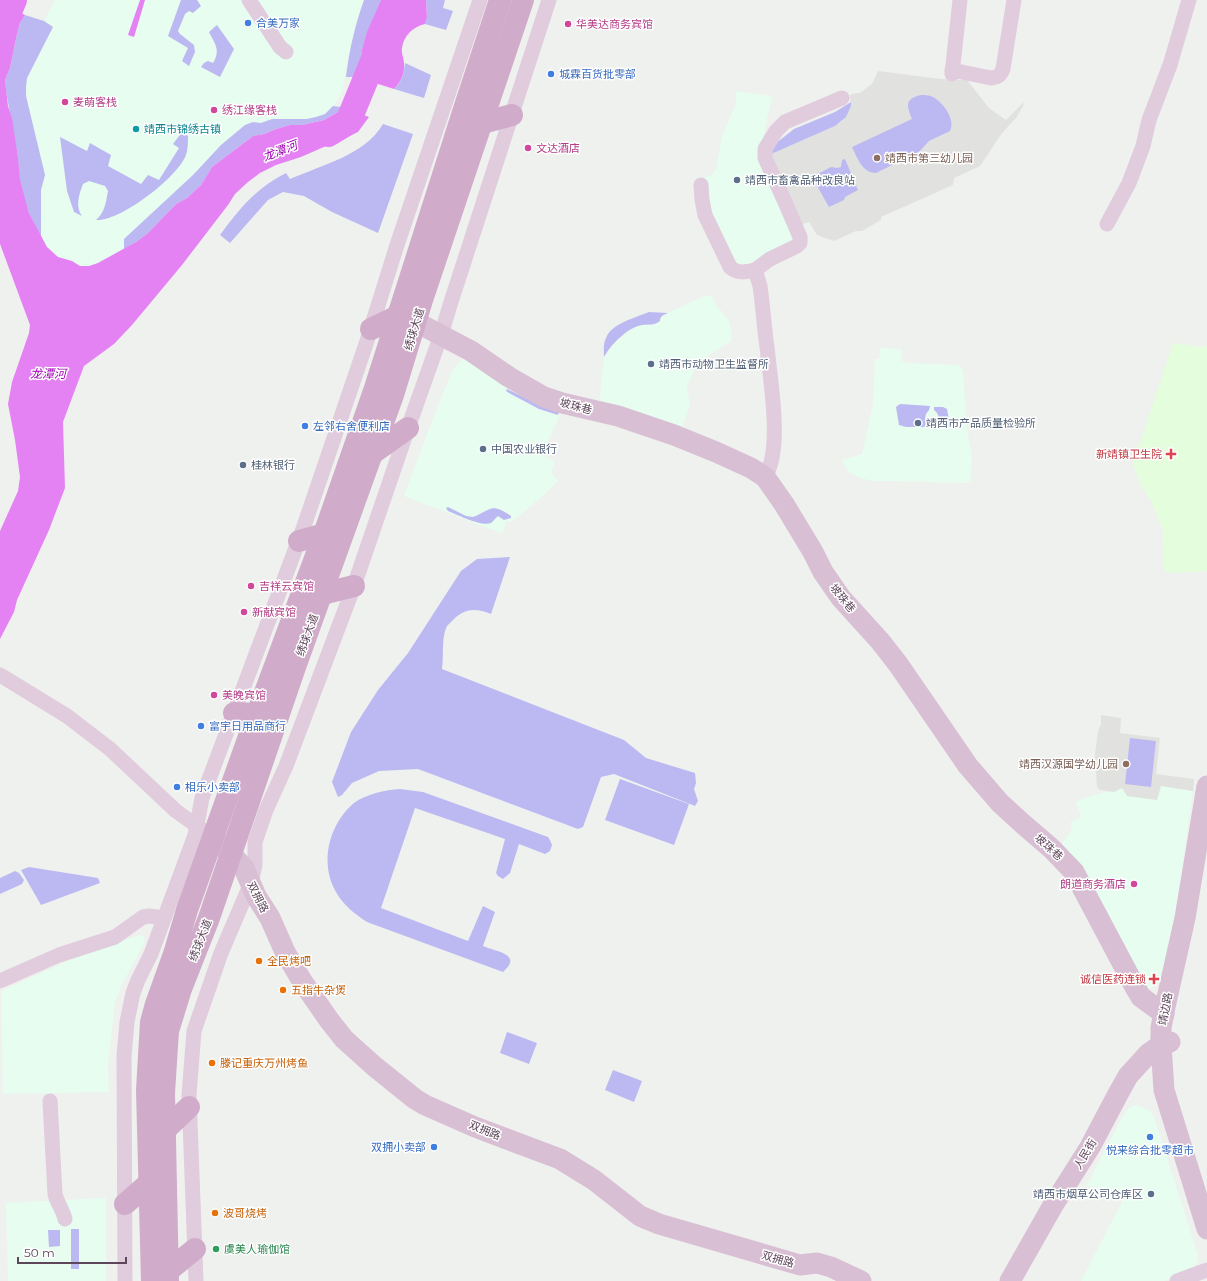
<svg xmlns="http://www.w3.org/2000/svg" width="1207" height="1281" font-family="Montserrat,'Noto Sans SC',sans-serif">
<style>
.commercial{fill:#e6fdef}
.education{fill:#e1e2df}
.medical{fill:#e4fddc}
.green{fill:#bcb9f2}
.water{fill:#e582f3}
.lines{fill:none;stroke-linecap:round;stroke-linejoin:round}
.river{stroke:#e582f3;stroke-width:26}
.street{stroke:#e0ccdd;stroke-width:15}
.secondary{stroke:#d9bfd4;stroke-width:21}
.primary{stroke:#d0acca;stroke-width:22}
.shop-dot{fill:#3f7fe0;stroke:#fff;stroke-width:1.5}
.hotel-dot{fill:#d1479c;stroke:#fff;stroke-width:1.5}
.culture-dot{fill:#0f9aa8;stroke:#fff;stroke-width:1.5}
.education-dot{fill:#8d6e63;stroke:#fff;stroke-width:1.5}
.service-dot{fill:#5c6f8a;stroke:#fff;stroke-width:1.5}
.health-dot{fill:#e0444e;stroke:#fff;stroke-width:1.5}
.food-dot{fill:#e8710a;stroke:#fff;stroke-width:1.5}
.leisure-dot{fill:#2e9e5b;stroke:#fff;stroke-width:1.5}
.labels{text-anchor:middle;stroke-width:3;stroke-linejoin:round;paint-order:stroke}
.shop-label{font-size:11px;fill:#366cbe;stroke:#fff;text-anchor:start}
.hotel-label{font-size:11px;fill:#b23c85;stroke:#fff;text-anchor:start}
.culture-label{font-size:11px;fill:#0d838f;stroke:#fff;text-anchor:start}
.education-label{font-size:11px;fill:#785e54;stroke:#fff;text-anchor:start}
.service-label{font-size:11px;fill:#4e5e75;stroke:#fff;text-anchor:start}
.street-label{font-size:11px;fill:#5d455a;stroke:#fff}
.health-label{font-size:11px;fill:#be3a42;stroke:#fff;text-anchor:end}
.food-label{font-size:11px;fill:#c56008;stroke:#fff;text-anchor:start}
.leisure-label{font-size:11px;fill:#27864d;stroke:#fff;text-anchor:start}
.water-label{font-size:12px;font-style:italic;fill:#9f01b4;stroke:#fff}
</style>
<rect width="100%" height="100%" fill="#eff1ee"/>
<g class="commercial">
<path d="M55,0H140L132,24L134,37L145,0H364L356,23L348,59L343,87L340,96L333,106L325,114L317,117L307,119H272L261,123L253,122L245,125L221,145L193,175L124,239V249L98,263L89,266H80L72,261L58,257L47,247L41,237V190L45,175L28,110L26,87L27,78L53,27L44,21Z"/>
<path d="M736,91L772,96L760,153L795,236L792,245L746,265L736,268L710,214L702,178L710,176L716,170L722,136L736,103Z"/>
<path d="M706,295L710,296L713,298L716,305L722,312L729,321L732,334V339L730,342L709,355L706,359L697,365L694,371L687,387L690,406L681,431L599,403L604,357L615,342L632,329L640,325L656,324L663,315Z"/>
<path d="M880,348L901,349V360L906,363L957,365L961,367L963,371L967,430L972,454L971,475L970,481L967,483L895,481H874L860,478L849,472L846,469L842,460L862,454L873,404L875,359H879Z"/>
<path d="M467,356L562,411L542,454L555,462L551,473L558,481L545,494L512,522L506,521L503,534L404,496L430,426L452,371L458,363Z"/>
<path d="M1161,785L1193,791L1170,955L1161,982L1147,990L1060,846L1072,830L1070,823L1081,817L1076,802L1087,797L1111,791L1114,792L1122,788Z"/>
<path d="M139,935L144,936L145,942L122,984L115,1002L108,1066L109,1092L3,1094L1,991L68,961Z"/>
<path d="M1136,1105L1143,1107L1150,1111L1154,1117L1198,1255L1197,1262L1189,1273L1164,1281H1081L1125,1196L1122,1193L1111,1198L1087,1185L1124,1114L1129,1108Z"/>
<path d="M106,1198V1281H8L6,1203Z"/>
</g>
<g class="education">
<path d="M878,71L941,79L967,80L989,108L1006,120L1024,102L1023,106L1016,118L1002,133L980,166L954,178L953,185L881,217V220L862,231H856L834,241L817,235L809,222L800,225L769,155L835,126L842,121L851,106L850,96L851,94L860,93L872,84Z"/>
<path d="M1101,715L1121,718L1120,733L1160,738L1156,774L1194,779L1193,791L1161,786L1157,800L1127,796L1122,788L1114,792L1100,790L1097,787L1095,754L1098,731L1101,724Z"/>
</g>
<path class="medical" d="M1173,343L1202,347L1207,345V571L1167,573L1164,569L1163,540V530L1153,505L1140,483L1133,465L1136,450L1141,440Z"/>
<g class="green">
<path d="M181,0H197L201,6L193,13L189,11L185,14L178,31L180,34L194,45L195,52L189,66L182,61L188,48L168,36Z"/>
<path d="M364,0H381L362,50V59L356,77H346C349,51 355,25 364,0Z"/>
<path d="M426,0H445L443,8L453,11L446,30L425,24L427,17Z"/>
<path d="M25,15L44,21L53,27L27,78L26,87V96L45,175L41,190V237L29,213L19,180L18,157L6,91L5,80L10,68L17,34L20,23Z"/>
<path d="M217,25L234,49L220,77L201,67L204,63L208,61L213,63C221,50 215,44 209,32Z"/>
<path d="M405,63L431,75L424,98L394,89C402,82 404,73 405,63Z"/>
<path d="M921,95C925,95 929,95 933,97C943,102 956,120 950,131L929,141L920,151L876,173C862,173 857,157 852,147L912,119C907,106 904,99 921,95Z"/>
<path d="M851,102V106L846,117L835,126L769,155L775,144L794,129L835,112Z"/>
<path d="M333,106L341,107L338,112L324,120L302,125H290L276,129L264,134L253,136L212,167L201,185L187,198L176,204L148,233L136,242L124,249V239L193,175L221,145L245,125L253,122L261,123L272,119H307L316,117L325,114Z"/>
<path d="M383,124L413,134L378,233L332,212L304,196L283,192L268,200L230,243L220,235C239,209 256,188 286,173L290,179C322,165 365,155 383,124Z"/>
<path d="M182,132L188,136C188,142 188,149 186,155C178,177 120,222 96,220C105,212 106,202 108,191L105,186L89,181L83,184C79,194 75,207 82,216L74,212L67,191L60,137L87,151L90,143L111,155L108,166L141,184L148,175L159,180L179,148L173,144Z"/>
<path d="M845,159L858,190L845,197L844,200L829,207L812,177L831,167L837,168L841,167L842,160Z"/>
<path d="M649,312L668,313C663,315 660,316 660,321C654,326 648,324 642,325C626,328 611,345 604,357C604,351 603,344 606,338C612,323 635,318 649,312Z"/>
<path d="M507,389L532,401L559,412L558,415L539,409L509,393L506,391Z"/>
<path d="M900,404L930,406L929,410L926,414L925,418L929,424V427H906L899,425L896,407Z"/>
<path d="M934,407H943L947,409L950,425L948,428L934,427V424C940,421 940,414 934,410Z"/>
<path d="M448,507L466,516L473,517C492,510 490,502 511,516V518L504,520L498,516C495,518 494,521 491,523C482,527 458,515 448,511L446,508Z"/>
<path d="M510,557L491,614C476,608 465,608 454,619C452,621 449,624 447,626C441,637 444,657 442,669L624,740L646,758L695,773L696,783L694,789L698,801L695,806L614,774L601,777L583,827L578,829L418,769L379,771L352,783L342,795L338,797L332,782L351,732L378,690L408,653L461,571L477,559Z"/>
<path d="M1130,738L1156,741L1151,787L1125,784Z"/>
<path d="M620,779L689,804L674,845L605,820Z"/>
<path d="M400,789L423,792L548,837L550,840L552,845L550,851L545,854L519,844L510,873L503,879L498,876L496,873L505,839L415,808L381,908L468,941L483,906L495,912L483,946C497,952 523,954 503,972L367,922C355,914 343,905 336,892C319,863 329,824 354,803C366,794 385,790 400,789Z"/>
<path d="M29,867L98,878L100,883L41,905L21,870Z"/>
<path d="M15,871L19,873L24,880L22,884L0,894V878Z"/>
<path d="M507,1032L537,1043L529,1064L500,1053Z"/>
<path d="M613,1070L642,1081L634,1102L605,1090Z"/>
<rect x="71" y="1229" width="8" height="40"/>
<path d="M48,1230H60V1246L49,1247Z"/>
</g>
<g class="water">
<path d="M140,0H145L134,37L128,35Z"/>
<path d="M381,0H426L427,17L425,24C413,27 404,35 402,48C401,53 404,58 404,63C405,73 401,82 394,89L356,77L362,59V50L367,32Z"/>
<path d="M0,2L25,15L20,23L17,34L10,68L5,80L8,106L12,118L18,157L20,180L29,213L47,247L58,257L72,261L80,266H89L98,263L136,242L148,233L176,204L187,198L201,185L212,167L253,136L264,134L276,129L290,125H302L324,120L338,112L341,107L369,117L358,132L301,157L276,165L260,173L248,182L235,194L228,205L182,265L132,325L114,344L84,366L63,422L65,488L49,530L17,600L14,612L0,639V531L18,491L20,477L15,440L8,404L12,382L29,333L30,325L0,244Z"/>
</g>
<g class="lines">
<g class="river">
<path d="M0,33L14,0"/>
<path d="M328,134L348,122L381,42L395,0"/>
</g>
<g class="street">
<path d="M249,0L280,47L286,52"/>
<path d="M952,70L991,78C998,77 1000,76 1003,69L1014,0"/>
<path d="M952,74L960,0"/>
<path d="M701,185L702,200L705,215L730,267C737,274 746,272 755,270L760,286C763,306 764,327 767,347C770,380 783,449 765,477"/>
<path d="M1107,224L1129,183L1143,146L1149,120L1170,65L1189,0"/>
<path d="M755,270L770,259L797,246L800,243V237L785,202L765,158V149L776,131L785,122L842,98"/>
<path d="M0,675L67,716L110,749L176,811L204,831"/>
<path d="M0,981L59,955L115,937L143,917L149,916L164,918"/>
<path d="M50,1101L55,1194C57,1203 63,1210 65,1219"/>
<path d="M125,1281L124,1056L127,1022L133,993L138,980L151,954L195,835L202,798L303,529L366,344L397,245L480,0"/>
<path d="M196,1281L189,1095L194,1031L221,953L251,883L255,865V842L266,810L286,766L354,586L408,428L441,335L450,305L549,0"/>
<path d="M1177,1281L1207,1270"/>
</g>
<g class="secondary">
<path d="M416,322L471,351L509,377L544,397L562,403L618,416L674,435L716,452L751,468L765,477L784,504L813,552L823,572L841,598L880,641L898,664L968,766L1000,803L1023,824L1052,849L1074,872L1135,987L1141,997L1164,1014"/>
<path d="M1207,786L1185,918L1165,1007L1161,1028V1045L1164,1090L1207,1229"/>
<path d="M219,843L231,854L244,868L256,896L270,918L285,952L302,981L329,1020L344,1039L374,1066L415,1099L425,1105L475,1127L560,1159L594,1180L640,1216L659,1224L800,1265L817,1263L831,1267L861,1281"/>
<path d="M1010,1281L1052,1207L1090,1147L1118,1094L1128,1076L1148,1054L1161,1045L1170,1042"/>
</g>
<g class="primary">
<path d="M482,123L512,115"/>
<path d="M371,329L398,316"/>
<path d="M373,453L408,428"/>
<path d="M299,541L324,534"/>
<path d="M322,594L354,586"/>
<path d="M234,713L257,714"/>
<path d="M165,1130L189,1107"/>
<path d="M125,1204L149,1183"/>
<path d="M168,1271L195,1249"/>
<path d="M152,1281L147,1090L151,1022L156,1004L174,954L187,910L257,714L324,534L374,391L464,109L500,0"/>
<path d="M168,1281L164,1093L168,1031L181,989L209,918L294,670L393,395L422,300L523,0"/>
</g>
</g>
<g class="shop-dot">
<circle cx="248" cy="23" r="4"/>
<circle cx="551" cy="74" r="4"/>
<circle cx="305" cy="426" r="4"/>
<circle cx="201" cy="726" r="4"/>
<circle cx="177" cy="787" r="4"/>
<circle cx="1150" cy="1137" r="4"/>
<circle cx="434" cy="1147" r="4"/>
</g>
<g class="hotel-dot">
<circle cx="568" cy="24" r="4"/>
<circle cx="65" cy="102" r="4"/>
<circle cx="214" cy="110" r="4"/>
<circle cx="528" cy="148" r="4"/>
<circle cx="251" cy="586" r="4"/>
<circle cx="244" cy="612" r="4"/>
<circle cx="214" cy="695" r="4"/>
<circle cx="1134" cy="884" r="4"/>
</g>
<circle class="culture-dot" cx="136" cy="129" r="4"/>
<g class="education-dot">
<circle cx="877" cy="158" r="4"/>
<circle cx="1126" cy="764" r="4"/>
</g>
<g class="service-dot">
<circle cx="737" cy="180" r="4"/>
<circle cx="651" cy="364" r="4"/>
<circle cx="918" cy="423" r="4"/>
<circle cx="483" cy="449" r="4"/>
<circle cx="243" cy="465" r="4"/>
<circle cx="1151" cy="1194" r="4"/>
</g>
<g class="health-dot">
<path d="M1169 448h4v4h4v4h-4v4h-4v-4h-4v-4h4z"/>
<path d="M1152 973h4v4h4v4h-4v4h-4v-4h-4v-4h4z"/>
</g>
<g class="food-dot">
<circle cx="259" cy="961" r="4"/>
<circle cx="283" cy="990" r="4"/>
<circle cx="212" cy="1063" r="4"/>
<circle cx="215" cy="1213" r="4"/>
</g>
<circle class="leisure-dot" cx="216" cy="1249" r="4"/>
<g class="labels">
<g class="shop-label">
<text x="256" y="27">合美万家</text>
<text x="559" y="78">城霖百货批零部</text>
<text x="313" y="430">左邻右舍便利店</text>
<text x="209" y="730">富宇日用品商行</text>
<text x="185" y="791">相乐小卖部</text>
<text x="426" y="1151" text-anchor="end">双拥小卖部</text>
<text x="1150" y="1154" text-anchor="middle">悦来综合批零超市</text>
</g>
<g class="hotel-label">
<text x="576" y="28">华美达商务宾馆</text>
<text x="73" y="106">麦萌客栈</text>
<text x="222" y="114">绣江缘客栈</text>
<text x="536" y="152">文达酒店</text>
<text x="259" y="590">吉祥云宾馆</text>
<text x="252" y="616">新献宾馆</text>
<text x="222" y="699">美晚宾馆</text>
<text x="1126" y="888" text-anchor="end">朗道商务酒店</text>
</g>
<g class="culture-label">
<text x="144" y="133">靖西市锦绣古镇</text>
</g>
<g class="education-label">
<text x="885" y="162">靖西市第三幼儿园</text>
<text x="1118" y="768" text-anchor="end">靖西汉源国学幼儿园</text>
</g>
<g class="service-label">
<text x="745" y="184">靖西市畜禽品种改良站</text>
<text x="659" y="368">靖西市动物卫生监督所</text>
<text x="926" y="427">靖西市产品质量检验所</text>
<text x="491" y="453">中国农业银行</text>
<text x="251" y="469">桂林银行</text>
<text x="1143" y="1198" text-anchor="end">靖西市烟草公司仓库区</text>
</g>
<g class="street-label">
<text transform="translate(414 329) rotate(-73)" y="4">绣球大道</text>
<text transform="translate(576 406) rotate(15)" y="4">坡珠巷</text>
<text transform="translate(843 598) rotate(51)" y="4">坡珠巷</text>
<text transform="translate(307 635) rotate(-70)" y="4">绣球大道</text>
<text transform="translate(1049 847) rotate(42)" y="4">坡珠巷</text>
<text transform="translate(258 897) rotate(63)" y="4">双拥路</text>
<text transform="translate(200 940) rotate(-69)" y="4">绣球大道</text>
<text transform="translate(1165 1009) rotate(-79)" y="4">靖边路</text>
<text transform="translate(485 1130) rotate(22)" y="4">双拥路</text>
<text transform="translate(1085 1154) rotate(-59)" y="4">人民街</text>
<text transform="translate(778 1259) rotate(16)" y="4">双拥路</text>
</g>
<g class="health-label">
<text x="1162" y="458">新靖镇卫生院</text>
<text x="1146" y="983">诚信医药连锁</text>
</g>
<g class="food-label">
<text x="267" y="965">全民烤吧</text>
<text x="291" y="994">五指牛杂煲</text>
<text x="220" y="1067">滕记重庆万州烤鱼</text>
<text x="223" y="1217">波哥烧烤</text>
</g>
<g class="leisure-label">
<text x="224" y="1253">虞美人瑜伽馆</text>
</g>
<g class="water-label">
<text transform="translate(280 151) rotate(-21)" y="4">龙潭河</text>
<text x="48" y="378">龙潭河</text>
</g>
</g>
<path d="M18 1257v6h108v-6" fill="none" stroke="#5d455a" stroke-width="2"/>
<text x="24" y="1257" font-size="12" fill="#5d455a" stroke="#ffffff" stroke-width="3" paint-order="stroke">50 m</text>
</svg>
